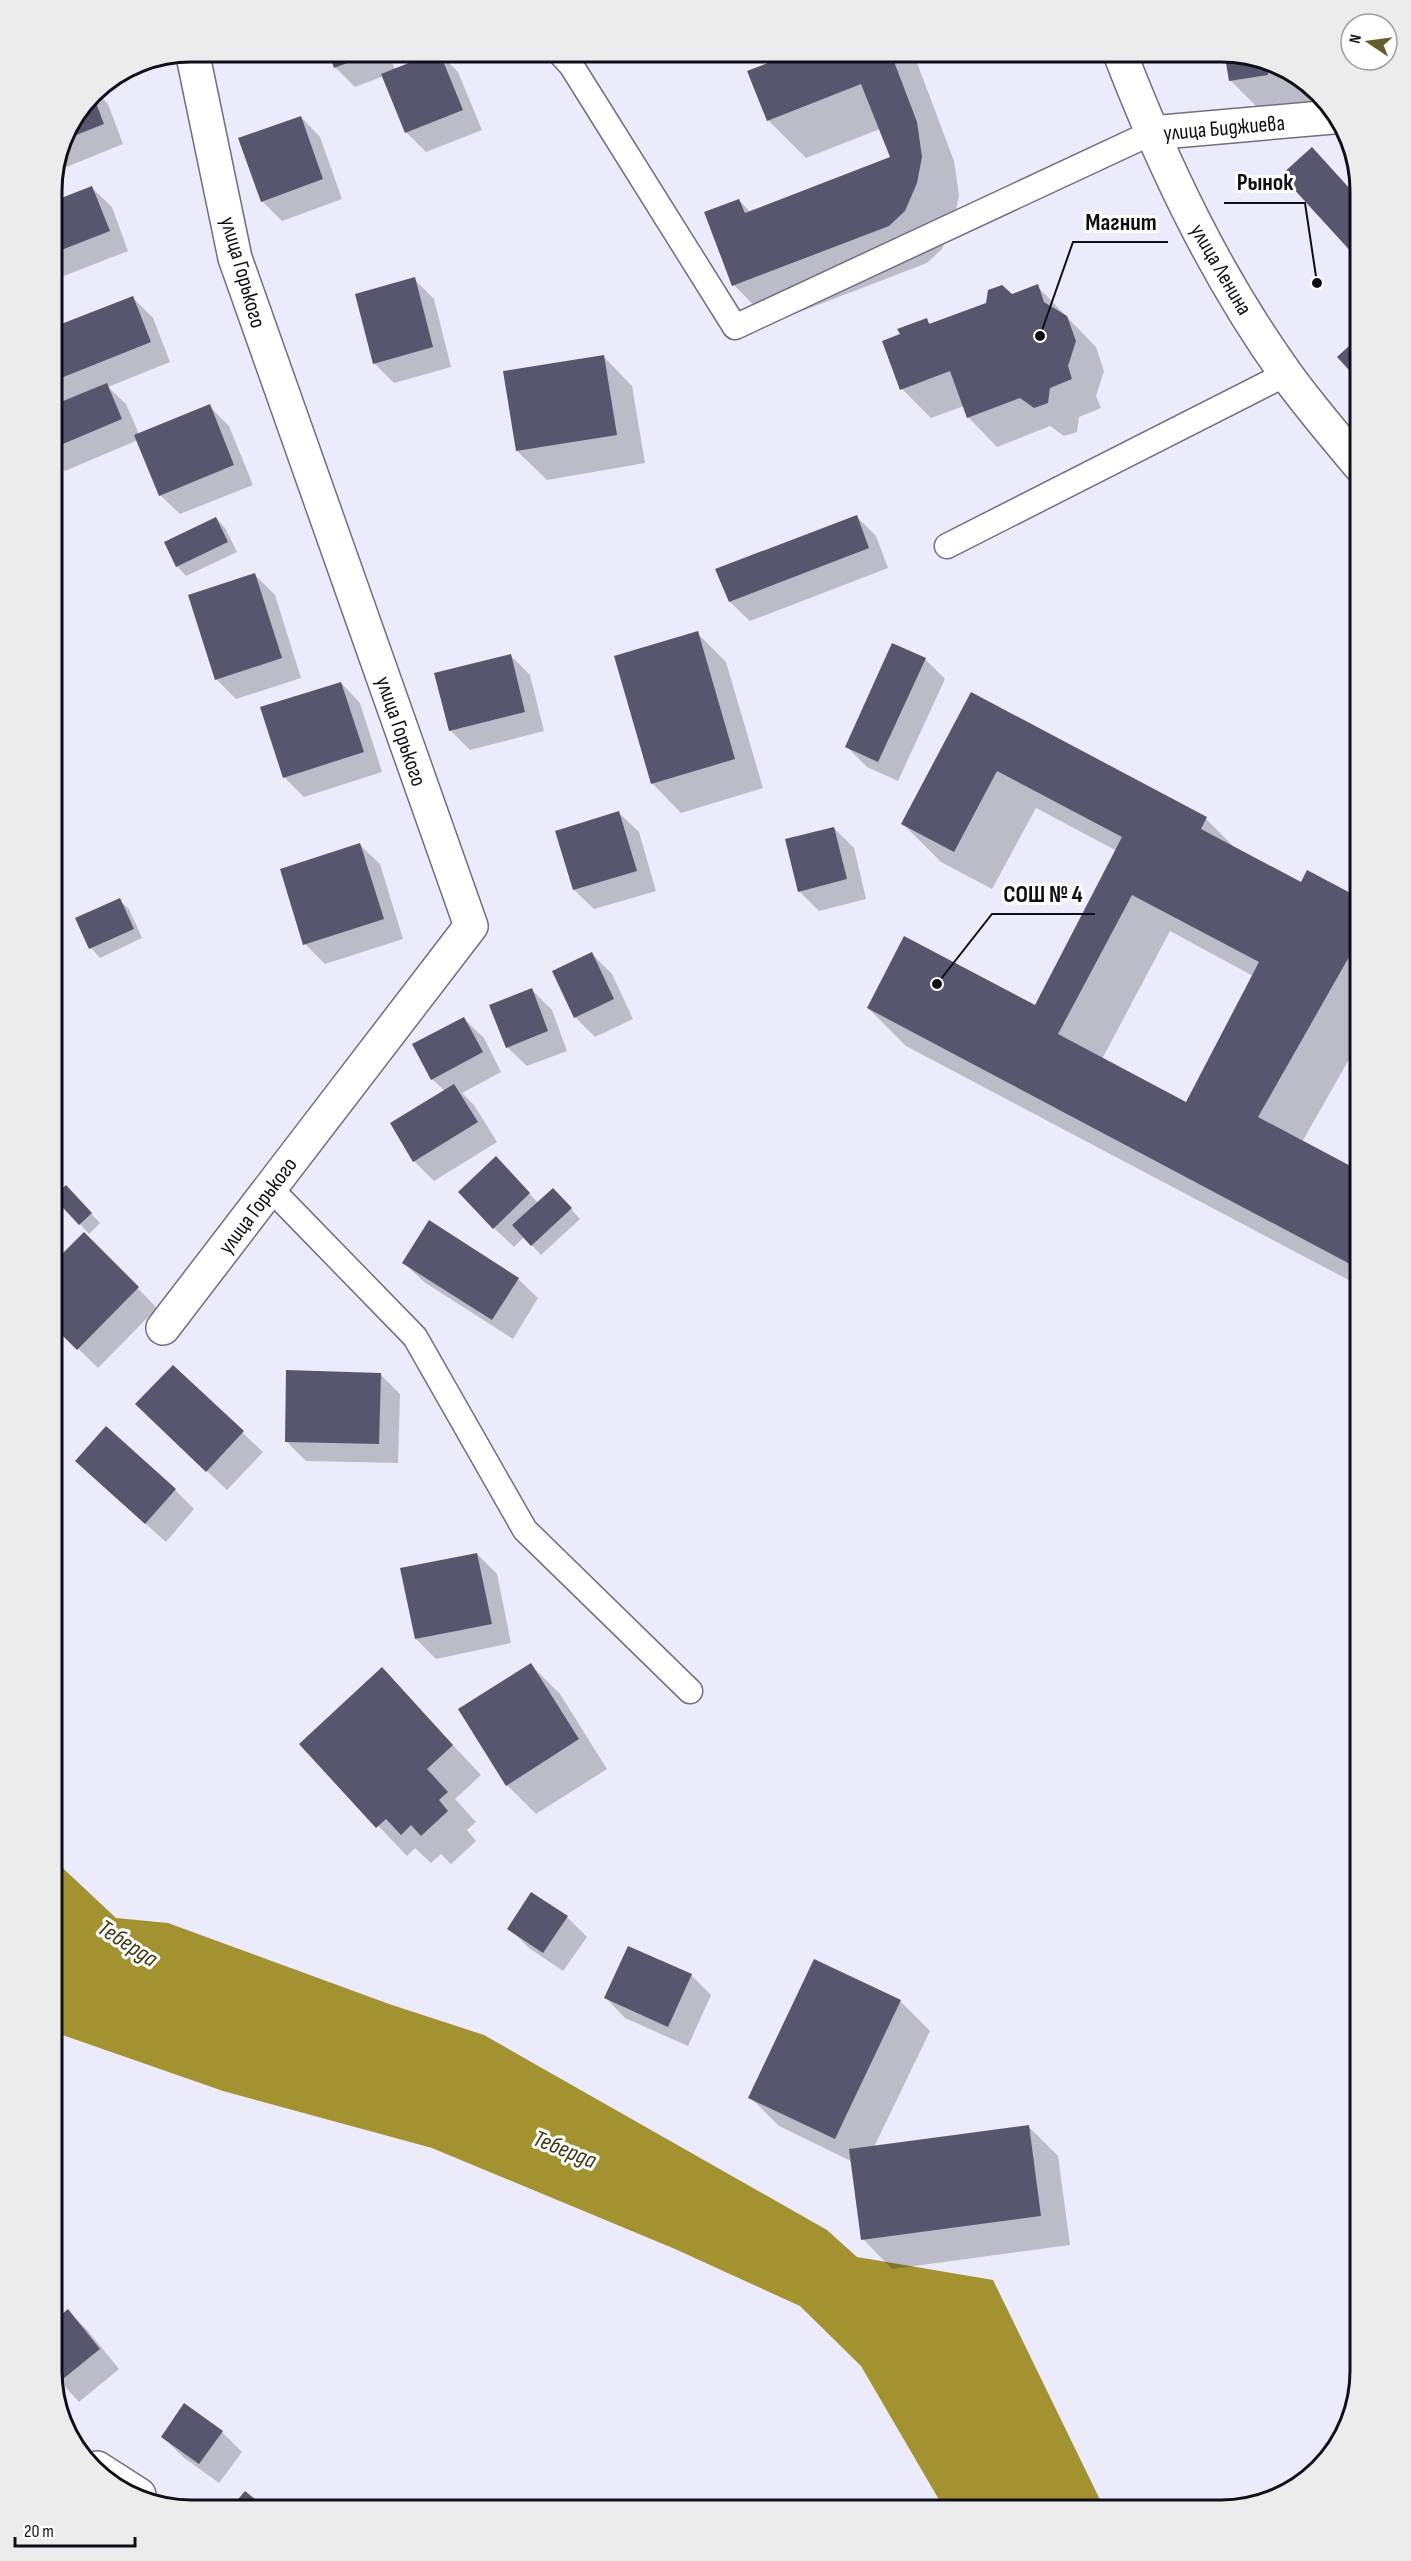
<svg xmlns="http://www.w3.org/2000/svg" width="1411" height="2561" font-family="'Sofia Sans Condensed',sans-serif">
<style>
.water{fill:#a39330}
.shadow{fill:#0003;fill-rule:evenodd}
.building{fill:#58566e;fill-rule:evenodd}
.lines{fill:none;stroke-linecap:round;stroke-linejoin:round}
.service-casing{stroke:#706d86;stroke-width:27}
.minor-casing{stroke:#706d86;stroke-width:36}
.secondary-casing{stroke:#706d86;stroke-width:36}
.service{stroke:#fff;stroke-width:24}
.minor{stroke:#fff;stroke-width:33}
.secondary{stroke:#fff;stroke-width:33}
.labels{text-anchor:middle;stroke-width:6;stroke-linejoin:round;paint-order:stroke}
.street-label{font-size:22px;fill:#100f18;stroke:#fff}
.water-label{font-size:24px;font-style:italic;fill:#403910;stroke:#fff}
.rim{fill:none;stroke:#100f18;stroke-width:3}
.leader{fill:none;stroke:#100f18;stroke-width:2}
.callout-dot{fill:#100f18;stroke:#fff;stroke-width:2}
.callout-label{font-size:24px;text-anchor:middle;font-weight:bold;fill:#100f18;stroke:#fff;stroke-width:6;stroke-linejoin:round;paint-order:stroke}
</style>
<rect width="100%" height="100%" fill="#ecebfc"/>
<path class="water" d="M51,1857L116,1918L168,1923L389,2004L484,2035L827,2230L857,2257L993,2280L1105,2510H945L861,2366L800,2306L675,2249L432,2148L223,2091L51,2031Z"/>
<g class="shadow">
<path d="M329,51H388L395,70L439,53L458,72L482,130L426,152L406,132L384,76L355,87L335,67Z"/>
<path d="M803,51H907L916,60L954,161L959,195L954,221L942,249L927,263L771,323L734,285L706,213L739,200L751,213L891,158L880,129L806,158L768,120Z"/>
<path d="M1226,51L1298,75L1314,94L1319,126L1282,132L1230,80Z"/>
<path d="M94,90L108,104L123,144L54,172L62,137Z"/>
<path d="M301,117L320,137L342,199L282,221L262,201Z"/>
<path d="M1331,169L1360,200V259L1283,175Z"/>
<path d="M92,188L112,207L128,251L51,281V204Z"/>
<path d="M414,279L434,299L451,367L394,383L374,363Z"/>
<path d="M1037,286L1096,347L1104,371L1096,396L1101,408L1079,417L1077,432L1064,436L1050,426L997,447L968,417L964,406L931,418L902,389V335L927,320L931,325Z"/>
<path d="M133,298L153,318L170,362L108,387L126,404L139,434L209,406L229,426L253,485L180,514L160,495L138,440L65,471L51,457V330Z"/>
<path d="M603,356L632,386L645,463L547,480L517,451Z"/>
<path d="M856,516L876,536L888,568L750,621L730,602L717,570Z"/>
<path d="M216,518L225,528L237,552L186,576L177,566Z"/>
<path d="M255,575L275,595L301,678L236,699L216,679Z"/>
<path d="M697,633L726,662L763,788L681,813L652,783Z"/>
<path d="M510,655L530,675L544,731L470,750L450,730Z"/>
<path d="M925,659L945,679L898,781L867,767L847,747Z"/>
<path d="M341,683L360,703L382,772L304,797L284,777Z"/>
<path d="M971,694L1206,819L1237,850L1302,884L1360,900V1040L1302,1142L1360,1173V1286L906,1046L868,1008L1035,1007L1117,851L1036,808L992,889L941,862L903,824ZM1170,931L1253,976L1186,1104L1102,1059Z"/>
<path d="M619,813L639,832L656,891L594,909L574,890Z"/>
<path d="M834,828L854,848L866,899L819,911L799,891Z"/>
<path d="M360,845L380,864L403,939L325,964L305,944Z"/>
<path d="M119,900L129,909L142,938L100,958L91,948Z"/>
<path d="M592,954L612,974L633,1019L595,1037L575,1017Z"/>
<path d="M532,990L552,1010L567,1051L527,1066L507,1047Z"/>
<path d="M464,1019L484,1038L501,1072L462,1093L474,1105L497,1142L434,1181L414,1161L445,1091L432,1079Z"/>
<path d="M515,1178L538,1203L562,1199L580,1219L541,1255L524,1237L514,1247L494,1228Z"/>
<path d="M76,1197L100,1223L89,1234L80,1224Z"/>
<path d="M84,1234L157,1308L98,1368L51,1322Z"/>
<path d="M404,1263L518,1279L538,1298L513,1339L424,1282Z"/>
<path d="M173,1367L263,1452L227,1490L157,1424Z"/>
<path d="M380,1374L400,1394L398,1463L306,1461L286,1441Z"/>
<path d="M97,1480L175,1490L194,1509L166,1542Z"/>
<path d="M477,1554L497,1574L511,1643L436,1659L416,1639Z"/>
<path d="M531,1665L560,1694L607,1769L536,1814L507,1785Z"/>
<path d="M382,1670L481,1775L455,1799L476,1822L467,1830L476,1841L451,1864L441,1854L431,1863L415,1848L407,1856L301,1744Z"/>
<path d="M567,1917L587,1937L563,1971L529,1948L509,1928Z"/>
<path d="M814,1961L901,2002L930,2031L874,2147L1029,2127L1058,2156L1070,2245L892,2269L863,2239L853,2162L779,2126L750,2097Z"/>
<path d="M691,1975L711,1995L688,2046L625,2018L606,1998Z"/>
<path d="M68,2311L88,2331L119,2369L79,2402L51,2371Z"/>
<path d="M222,2432L242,2452L219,2483L183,2457L163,2437Z"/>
</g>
<g class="building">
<path d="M328,51H379L334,68Z"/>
<path d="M439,51L463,110L405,133L381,74Z"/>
<path d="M799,51H890L917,122L922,157L917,183L905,211L889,226L732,286L704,212L739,199L745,213L890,157L861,84L767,121L747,71Z"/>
<path d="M1224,51L1267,64L1268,75L1229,81Z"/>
<path d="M92,92L104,124L61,141L62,137Z"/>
<path d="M301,116L323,179L261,202L238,138Z"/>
<path d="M1312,147L1360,200V250L1354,255L1281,175Z"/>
<path d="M92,186L110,231L51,254V202Z"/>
<path d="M415,277L433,347L373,364L355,294Z"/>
<path d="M1038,284L1044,302L1067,316L1076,341L1068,366L1072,379L1050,388L1048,403L1034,408L1020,398L967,418L950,371L900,390L882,341L900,334L897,329L927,318L929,324L986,303L988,290L1002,285L1012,294Z"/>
<path d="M133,296L151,342L51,382V328Z"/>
<path d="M1360,336V382L1337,357Z"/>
<path d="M604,355L617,435L516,451L503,371Z"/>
<path d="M107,383L122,419L51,449V406Z"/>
<path d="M210,404L234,465L159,496L134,435Z"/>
<path d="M857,515L869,548L729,602L715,569Z"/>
<path d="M216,517L228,542L176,567L164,542Z"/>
<path d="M255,573L282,658L215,680L188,595Z"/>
<path d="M698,631L735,759L651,784L614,656Z"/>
<path d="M892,643L926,658L878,762L845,747Z"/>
<path d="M511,654L525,712L449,731L434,673Z"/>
<path d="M341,682L364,752L283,778L260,707Z"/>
<path d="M971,692L1207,817L1201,829L1301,882L1307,870L1360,898V963L1349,957L1258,1117L1360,1171V1246L1350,1264L867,1008L904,936L1035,1005L1122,837L997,771L954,852L901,824ZM1132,895L1259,962L1186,1102L1058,1034Z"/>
<path d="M619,811L637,871L573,890L555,831Z"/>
<path d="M834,827L847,879L798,892L785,839Z"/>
<path d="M360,843L384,919L303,945L280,869Z"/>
<path d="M120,898L134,929L89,949L75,918Z"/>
<path d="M592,952L614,999L574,1018L552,971Z"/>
<path d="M532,988L548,1031L506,1048L489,1005Z"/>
<path d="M464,1017L483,1052L431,1080L412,1044Z"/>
<path d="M454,1084L478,1122L413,1162L390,1123Z"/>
<path d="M496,1156L530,1193L493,1229L458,1192Z"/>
<path d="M66,1185L92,1213L79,1225L53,1197Z"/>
<path d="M553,1188L572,1208L531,1246L512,1225Z"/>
<path d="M429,1220L519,1278L492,1320L402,1263Z"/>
<path d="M84,1232L139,1287L77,1350L51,1324V1265Z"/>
<path d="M173,1365L244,1431L206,1472L135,1404Z"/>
<path d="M286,1370L381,1373L379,1444L285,1442Z"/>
<path d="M106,1426L176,1489L145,1524L75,1461Z"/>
<path d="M477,1553L492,1624L415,1639L400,1568Z"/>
<path d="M531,1663L579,1739L506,1786L458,1709Z"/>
<path d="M382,1667L453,1745L427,1769L448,1792L439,1800L448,1811L421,1836L411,1825L401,1835L386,1819L376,1828L299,1744Z"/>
<path d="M531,1892L568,1916L543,1953L507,1929Z"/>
<path d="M628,1946L692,1974L668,2027L604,1998Z"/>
<path d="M814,1959L901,2000L835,2139L748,2098Z"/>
<path d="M1029,2125L1041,2216L861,2240L849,2149Z"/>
<path d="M68,2309L100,2349L58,2383L51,2371V2323Z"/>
<path d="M184,2403L223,2431L199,2464L161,2437Z"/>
<path d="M245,2491L268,2510H229Z"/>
<path d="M342,2500L357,2510H336Z"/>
</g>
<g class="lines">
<g class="service-casing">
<g id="service">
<path d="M558,51L571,65L735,327L1151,133"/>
<path d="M947,546L1286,374"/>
<path d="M270,1188L415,1337L525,1530L690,1691"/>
</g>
</g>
<g class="minor-casing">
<g id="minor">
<path d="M1151,133L1333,117"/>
<path d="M163,1328L471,926L235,258L192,51"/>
<path d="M97,2468L139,2495"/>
</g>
</g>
<g class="secondary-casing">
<path id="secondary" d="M1119,51C1163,165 1215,275 1286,374C1309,406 1335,436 1360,466"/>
</g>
<use href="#service" class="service"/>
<use href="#minor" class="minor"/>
<use href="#secondary" class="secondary"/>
</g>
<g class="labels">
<g class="street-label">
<text transform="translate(1224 127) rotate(-5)" y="8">улица Биджиева</text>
<text transform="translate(1222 269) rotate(60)" y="8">улица Ленина</text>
<text transform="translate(244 272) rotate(74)" y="8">улица Горького</text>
<text transform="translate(402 731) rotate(71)" y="8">улица Горького</text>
<text transform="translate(257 1205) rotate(-53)" y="8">улица Горького</text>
</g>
<g class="water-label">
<text transform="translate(128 1943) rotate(33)" y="8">Теберда</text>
<text transform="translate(565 2149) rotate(22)" y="8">Теберда</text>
</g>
</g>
<path d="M0 0H1411V2561H0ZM191 62H1221A129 129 0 0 1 1350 191V2371A129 129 0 0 1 1221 2500H191A129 129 0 0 1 62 2371V191A129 129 0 0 1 191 62Z" fill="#ececed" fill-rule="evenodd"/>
<path class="rim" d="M191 62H1221A129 129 0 0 1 1350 191V2371A129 129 0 0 1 1221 2500H191A129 129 0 0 1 62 2371V191A129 129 0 0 1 191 62Z"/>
<path class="leader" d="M1317 283L1305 203H1224M1040 336L1073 242H1168M937 984L992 914H1095"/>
<g class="callout-dot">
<circle cx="1317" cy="283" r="6"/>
<circle cx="1040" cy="336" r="6"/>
<circle cx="937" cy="984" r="6"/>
</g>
<g class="callout-label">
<text x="1265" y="190">Рынок</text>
<text x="1121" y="230">Магнит</text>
<text x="1043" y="902">СОШ № 4</text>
</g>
<g transform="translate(1369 42) rotate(283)"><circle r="28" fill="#ffffff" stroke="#9f9fa3" stroke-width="1.5"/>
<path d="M0-4.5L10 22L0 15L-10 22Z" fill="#665d2a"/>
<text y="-9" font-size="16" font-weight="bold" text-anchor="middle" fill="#100f18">N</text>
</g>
<path d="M15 2537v9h120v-9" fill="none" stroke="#100f18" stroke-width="3"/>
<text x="24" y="2537" font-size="18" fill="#100f18" stroke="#ffffff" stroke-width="4.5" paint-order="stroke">20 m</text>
</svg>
